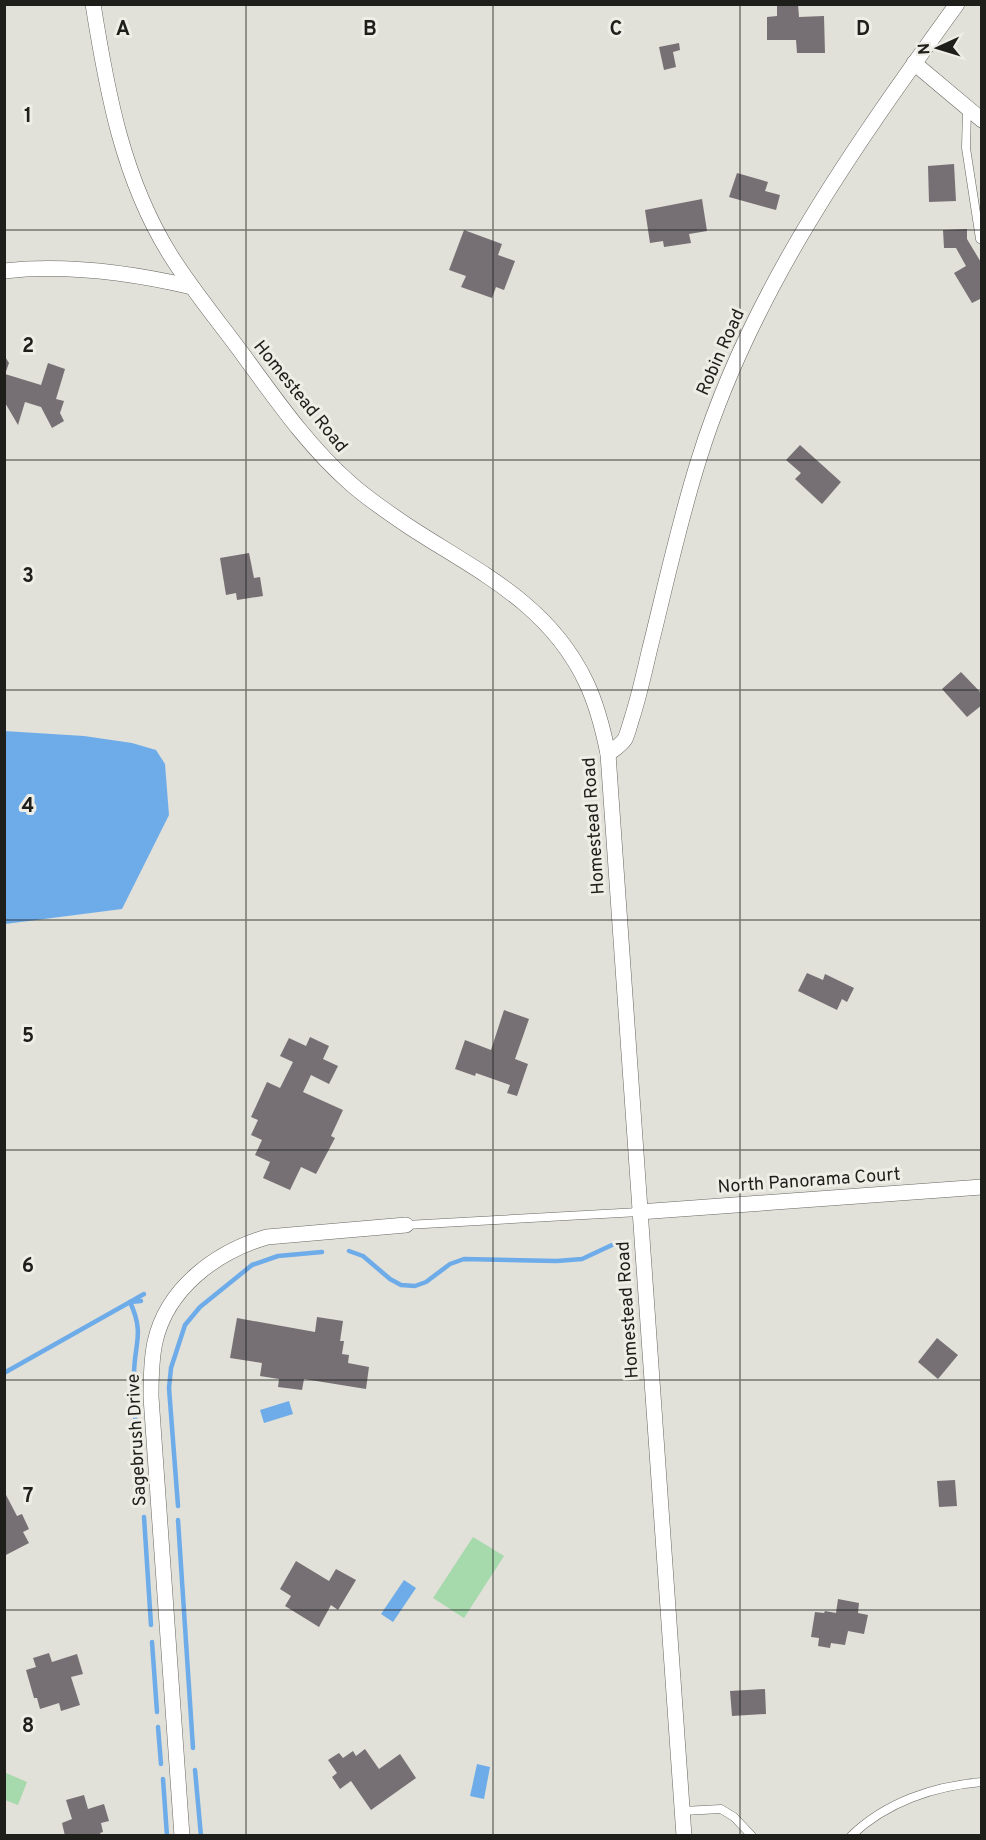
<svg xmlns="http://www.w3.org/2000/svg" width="986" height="1840" font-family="Overpass,sans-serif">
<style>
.green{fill:#a6d9ac}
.water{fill:#6eace9}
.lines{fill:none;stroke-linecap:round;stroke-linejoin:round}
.stream{stroke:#6eace9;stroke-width:4.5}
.building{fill:#767074}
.lane-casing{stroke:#686761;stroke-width:9}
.street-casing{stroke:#686761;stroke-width:16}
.lane{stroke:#fff;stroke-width:8}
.street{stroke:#fff;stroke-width:15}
.grid{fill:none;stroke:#1e1e1b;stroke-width:1.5;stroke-opacity:0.55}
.labels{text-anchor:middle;stroke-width:6;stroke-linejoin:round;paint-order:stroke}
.street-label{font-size:18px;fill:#1e1e1b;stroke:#eeede6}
.grid-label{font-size:20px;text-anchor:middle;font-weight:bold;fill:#1e1e1b;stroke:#eeede6;stroke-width:6;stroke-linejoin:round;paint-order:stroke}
</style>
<rect width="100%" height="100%" fill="#e1e0d9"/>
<g class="green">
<path d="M473,1537L504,1556L464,1618L433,1598Z"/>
<path d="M6,1773L27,1782L18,1805L5,1800Z"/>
</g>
<g class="water">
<path d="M4,731L84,736L132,743L156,750L165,764L169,815L122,909L5,924Z"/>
<path d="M289,1401L293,1414L264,1423L260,1410Z"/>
<path d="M404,1580L416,1588L393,1622L381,1614Z"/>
<path d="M477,1764L490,1767L484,1799L470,1796Z"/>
</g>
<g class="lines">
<g class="stream">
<path d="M349,1251L363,1256L390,1279L401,1285L415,1286L426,1282L450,1264L464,1259L557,1261L582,1259L612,1245"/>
<path d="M4,1373L130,1302L141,1301"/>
<path d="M143,1500C139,1458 133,1416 134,1375C134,1344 145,1334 130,1302L144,1294"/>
<path d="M178,1506L169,1388L171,1368L185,1325L200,1307L252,1265L278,1256L322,1252"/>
<path d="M144,1517L151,1625"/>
<path d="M178,1520L193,1748"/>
<path d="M152,1642L157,1712"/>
<path d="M158,1727L161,1764"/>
<path d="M195,1770L201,1836"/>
<path d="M163,1779L167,1836"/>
</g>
</g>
<g class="building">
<path d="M777,4H798L799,17L824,16L825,53H797L796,40H767V17L777,16Z"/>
<path d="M679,43L680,50L673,52L676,67L664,70L659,47Z"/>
<path d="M954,164L956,201L929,202L928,166Z"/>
<path d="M737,173L768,182L765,191L780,195L776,210L729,197Z"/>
<path d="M702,199L707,231L689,234L691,243L664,247L663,241L650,243L645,210Z"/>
<path d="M967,229V239L982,264V298L972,303L954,273L966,266L956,248H944L943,230Z"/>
<path d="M464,230L502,244L498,255L515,261L504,290L496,287L492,298L461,287L466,276L449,270Z"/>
<path d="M4,355L9,363L5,374L41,385L48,363L65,369L56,399L64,401L60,413L64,421L52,428L41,407L25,402L18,425L4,401Z"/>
<path d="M800,445L841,482L822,504L795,479L801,473L786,460Z"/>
<path d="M249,553L254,578L260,577L263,596L237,600L236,593L226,595L220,558Z"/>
<path d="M961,672L982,694V705L967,717L942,689Z"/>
<path d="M807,973L823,980L825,974L854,988L847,1002L842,999L837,1010L798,991Z"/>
<path d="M504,1010L529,1019L515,1059L528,1064L517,1096L507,1093L510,1085L476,1073L475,1076L455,1069L465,1040L491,1050Z"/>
<path d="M310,1037L329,1046L323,1059L338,1066L329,1084L311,1075L303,1092L343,1110L331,1136L335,1138L316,1174L301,1167L290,1190L263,1178L270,1162L255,1155L262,1140L251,1135L258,1120L251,1117L267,1082L280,1088L293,1062L280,1056L289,1038L306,1046Z"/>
<path d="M317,1317L343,1321L340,1341H344L342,1354L349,1355L348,1363L369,1367L366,1389L304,1379L302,1390L278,1387L279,1379L260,1376L262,1363L230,1358L237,1318L315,1332Z"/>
<path d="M937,1338L958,1355L938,1379L918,1362Z"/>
<path d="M955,1480L957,1506L939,1507L937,1481Z"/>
<path d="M4,1491L17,1516L22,1514L29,1529L23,1532L29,1543L4,1556Z"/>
<path d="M296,1561L329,1581L336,1569L356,1580L338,1610L331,1605L319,1627L285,1606L291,1596L280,1589Z"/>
<path d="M838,1599L859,1603L858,1613L868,1615L864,1634L848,1631L845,1645L831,1643L830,1648L818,1646L819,1638L811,1637L815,1612L824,1613L825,1611L836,1613Z"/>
<path d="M49,1653L52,1662L77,1654L83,1674L71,1677L80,1705L61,1711L59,1703L40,1709L37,1698H34L26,1670L36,1667L33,1658Z"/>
<path d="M765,1689L766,1714L732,1716L730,1691Z"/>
<path d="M365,1749L379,1769L400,1754L416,1778L371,1810L351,1781L340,1789L332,1777L337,1773L328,1760L339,1753L343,1758L353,1751L356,1756Z"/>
<path d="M84,1795L88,1809L104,1804L109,1821L101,1823L103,1832L100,1833L101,1836H65L62,1823L72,1819L66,1800Z"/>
</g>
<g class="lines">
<g class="lane-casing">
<g id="lane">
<path d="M967,109L966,148L980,239"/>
<path d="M406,1225L639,1212"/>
<path d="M683,1811L721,1809L734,1817L752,1836"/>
<path d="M851,1836C886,1802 934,1786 982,1782"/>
</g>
</g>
<g class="street-casing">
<g id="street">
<path d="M93,4C107,92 123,180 171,256C193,291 220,323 244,356C277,401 308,446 350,483C369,500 390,514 411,528C479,572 549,604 586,682C597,705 603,729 608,754L684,1836"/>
<path d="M914,63L982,120"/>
<path d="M4,271C66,264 132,273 192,287"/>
<path d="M608,754C613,750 621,745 625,739C628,733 630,724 632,718C639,696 644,674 649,652C665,588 679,522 699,459C751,291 855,145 957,4"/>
<path d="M639,1212L982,1187"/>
<path d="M182,1836L151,1397C151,1379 151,1360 155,1342C167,1288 216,1252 267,1237L406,1225"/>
</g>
</g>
<use href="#lane" class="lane"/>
<use href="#street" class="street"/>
</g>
<path class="grid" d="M246,4V1836M493,4V1836M740,4V1836M4,230H982M4,460H982M4,690H982M4,920H982M4,1150H982M4,1380H982M4,1610H982"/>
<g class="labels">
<g class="street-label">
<text transform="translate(720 352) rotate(-66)" y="6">Robin Road</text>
<text transform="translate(301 396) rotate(51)" y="6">Homestead Road</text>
<text transform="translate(593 826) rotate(-94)" y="6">Homestead Road</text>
<text transform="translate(809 1180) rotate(-4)" y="6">North Panorama Court</text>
<text transform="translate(627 1310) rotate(-94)" y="6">Homestead Road</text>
<text transform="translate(136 1440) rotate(-93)" y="6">Sagebrush Drive</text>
</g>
</g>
<g class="grid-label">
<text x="123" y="35">A</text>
<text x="370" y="35">B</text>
<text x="616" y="35">C</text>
<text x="863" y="35">D</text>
<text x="28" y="122">1</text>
<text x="28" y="352">2</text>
<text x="28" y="582">3</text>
<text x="28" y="812">4</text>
<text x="28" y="1042">5</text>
<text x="28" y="1272">6</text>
<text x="28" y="1502">7</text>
<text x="28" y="1732">8</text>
</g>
<rect width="986" height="1840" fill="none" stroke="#1e1e1b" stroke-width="12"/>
<g transform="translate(938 48) rotate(266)" stroke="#eeede6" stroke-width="4.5" paint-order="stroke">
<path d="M0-4.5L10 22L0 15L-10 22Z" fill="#1e1e1b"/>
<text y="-9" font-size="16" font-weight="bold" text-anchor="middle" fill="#1e1e1b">N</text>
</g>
</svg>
